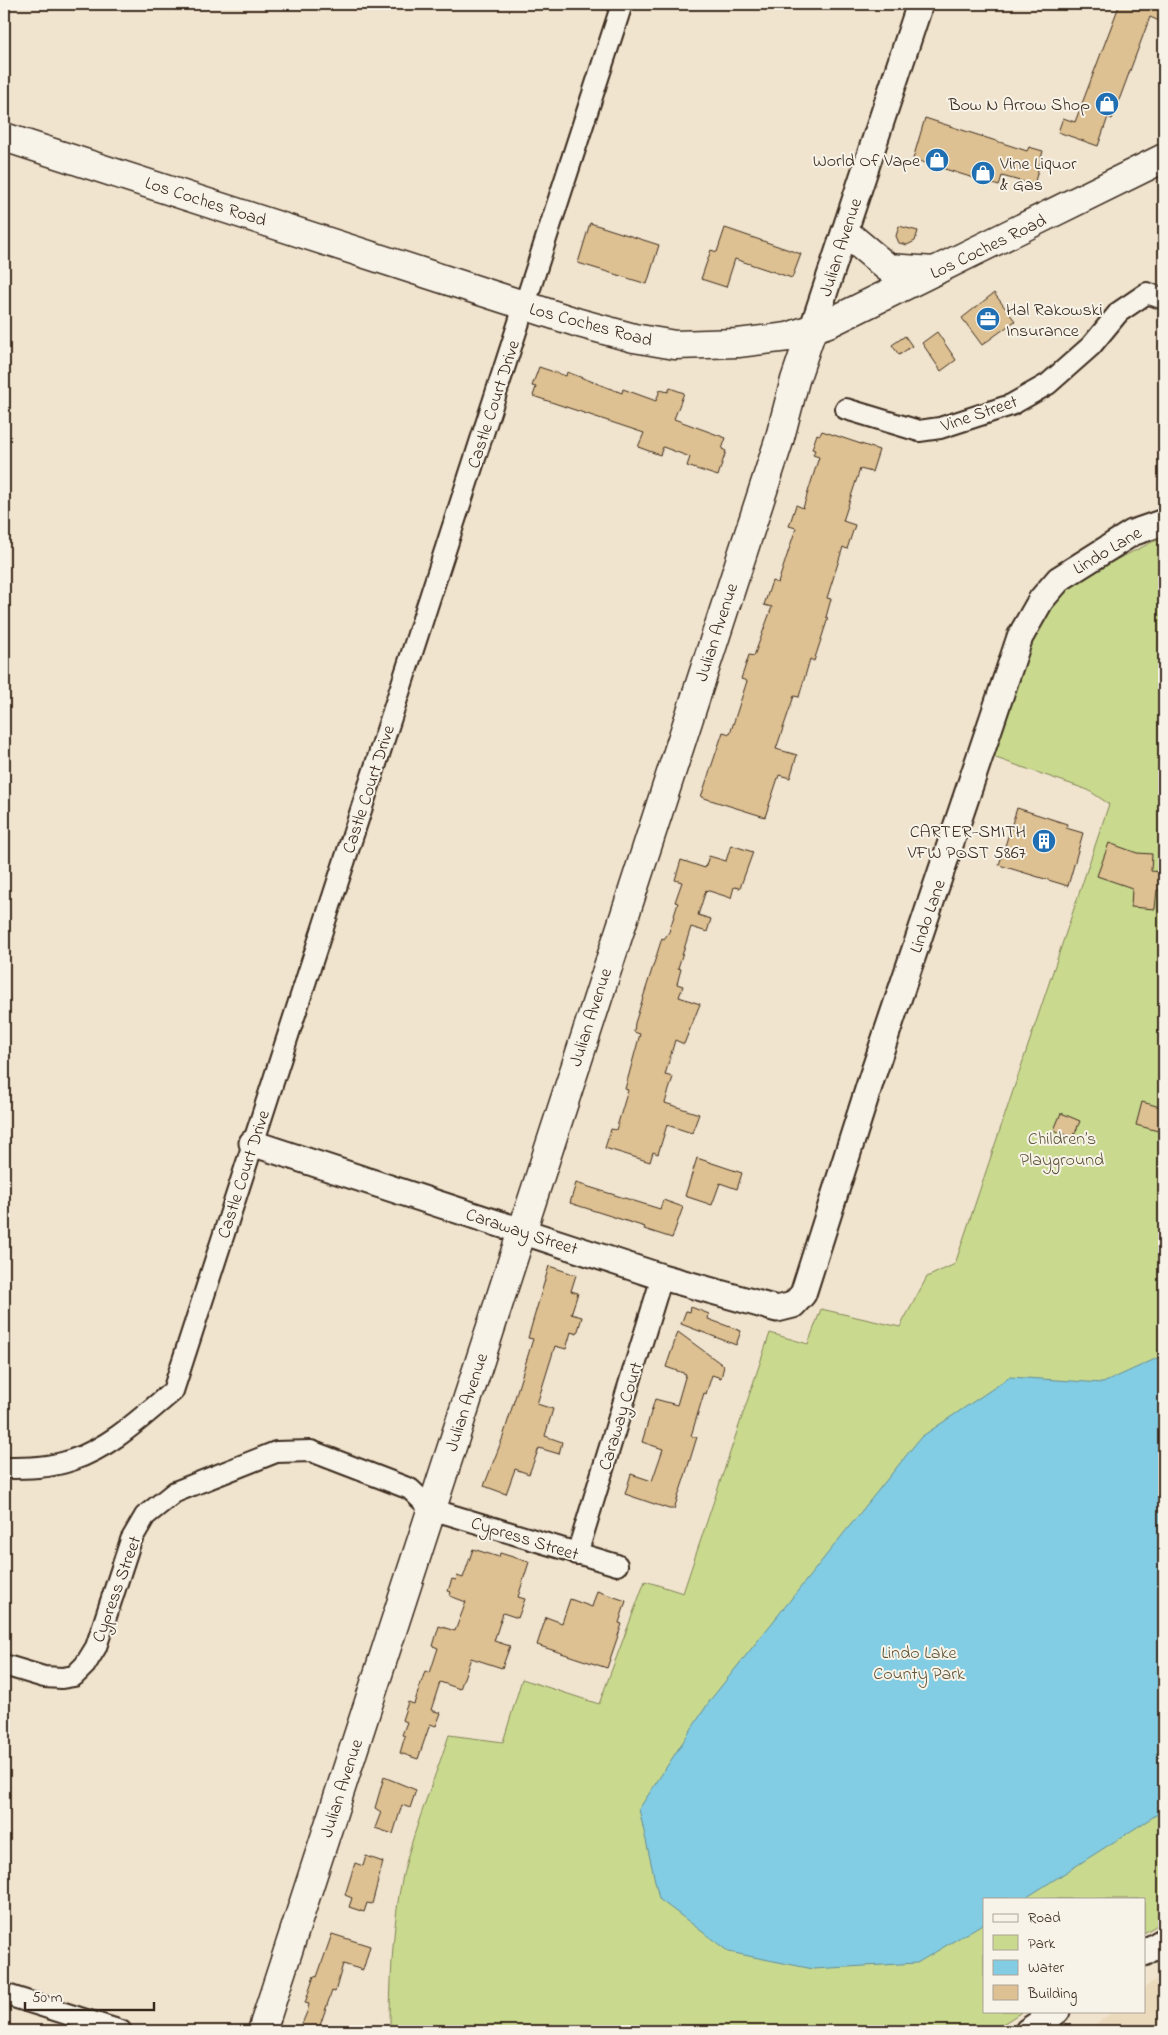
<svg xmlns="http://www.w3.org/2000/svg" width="1168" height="2035" font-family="'Indie Flower',sans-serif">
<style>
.built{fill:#ebdabc}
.green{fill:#c9da8f;stroke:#828256}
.water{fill:#82cde3;stroke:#668c94}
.building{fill:#dec192;stroke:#3b2a1e}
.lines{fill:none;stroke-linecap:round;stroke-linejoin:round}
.minor-casing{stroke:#3b2a1e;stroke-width:24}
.tertiary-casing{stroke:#3b2a1e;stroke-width:29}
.secondary-casing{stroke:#3b2a1e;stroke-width:31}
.minor{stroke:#f7f3e8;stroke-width:20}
.tertiary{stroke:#f7f3e8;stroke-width:25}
.secondary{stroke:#f7f3e8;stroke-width:28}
.labels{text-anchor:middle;stroke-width:4;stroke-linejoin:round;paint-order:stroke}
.poi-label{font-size:18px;fill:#3b2a1e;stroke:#f7f3e8;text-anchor:end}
.street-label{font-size:18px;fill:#3b2a1e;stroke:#f7f3e8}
.park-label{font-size:18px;fill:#5e563a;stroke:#f7f3e8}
</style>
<rect width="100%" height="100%" fill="#f0e4ce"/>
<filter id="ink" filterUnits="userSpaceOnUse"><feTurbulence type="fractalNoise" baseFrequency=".02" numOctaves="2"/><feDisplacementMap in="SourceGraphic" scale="10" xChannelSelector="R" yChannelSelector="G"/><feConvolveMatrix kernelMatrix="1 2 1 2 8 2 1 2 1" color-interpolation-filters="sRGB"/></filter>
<g filter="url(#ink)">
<path class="built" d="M1164,1974V2031H1086L1114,2011H1144V1988Z"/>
<path class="green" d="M1164,540V1921L1144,1933V1899H984V2011H1023L992,2031H390C390,1986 392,1940 399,1895C408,1841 432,1787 449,1735L503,1742L522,1679L599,1704L645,1581L683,1593L770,1333L808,1344L821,1309L900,1327L927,1277L955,1264L1109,804L1088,790L993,757C1008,708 1025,615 1069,586C1095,568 1126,556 1154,541Z"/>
<path class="water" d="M1164,1355V1810L1024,1899H984V1923L917,1963L813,1969L729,1952L659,1899L639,1809L711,1699L921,1437L1010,1377L1103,1383Z"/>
<g class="building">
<path d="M1118,4H1164V23L1150,17L1112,119L1108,117L1098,146L1058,132L1063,118L1075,122L1119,6Z"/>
<path d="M925,118L1027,151L1029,147L1043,151L1034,185L1002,176L999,186L913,159Z"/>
<path d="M590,223L659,245L647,284L578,263Z"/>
<path d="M899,226L918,231L915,241L907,245L899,243L896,236Z"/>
<path d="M725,228L801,254L792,278L735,259L726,287L701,279L711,250L717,252Z"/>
<path d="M994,293L1015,321L982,345L962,318Z"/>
<path d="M937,332L956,360L941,371L922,343Z"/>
<path d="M905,336L912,346L899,355L892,345Z"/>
<path d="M539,367L566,376L567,372L622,393L623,389L656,401L660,390L668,392L670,388L684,393L674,419L726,438L722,449L726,451L718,476L687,466L690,457L663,447L660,455L638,447L644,433L533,396L536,387L532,386Z"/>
<path d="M822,431L879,450L872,472L860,469L843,521L855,525L847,549L843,547L827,598L831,599L826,617L828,618L814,661L810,659L799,697L794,696L776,749L797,755L790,778L779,775L765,817L701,797L723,732L730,734L747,681L741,679L749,655L754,656L772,607L764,605L772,581L778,583L796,528L789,526L796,505L803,508L819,457L813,455L815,450L812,449L817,434L820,435Z"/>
<path d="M1017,808L1067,824L1066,828L1083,833L1068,886L999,865Z"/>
<path d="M1109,843L1137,853L1152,854L1151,871L1162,872L1161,890H1157L1155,909L1131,907L1132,888L1097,876Z"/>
<path d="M731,845L753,852L740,888L734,887L731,898L706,890L698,915L711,919L707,932L691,927L678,968L681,969L677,984L683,986L679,997L700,1004L684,1044L675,1040L665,1075L673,1077L665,1103L699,1114L692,1133L667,1125L658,1154L653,1152L650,1162L605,1148L611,1129L616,1130L628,1090L625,1089L640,1034L634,1032L635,1023L662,938L664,939L669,932L678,903L675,902L682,882L675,880L681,860L705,868L709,856L726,861Z"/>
<path d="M1142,1102L1164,1108L1158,1131L1136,1125Z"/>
<path d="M1061,1113L1080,1121L1073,1138L1054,1130Z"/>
<path d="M697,1158L742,1173L737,1189L720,1183L712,1205L685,1196Z"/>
<path d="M576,1183L660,1209L663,1200L683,1207L672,1238L644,1229L645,1227L570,1203Z"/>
<path d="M549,1266L576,1275L571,1291L578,1293L571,1314L582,1317L577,1334L571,1332L566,1349L555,1346L537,1404L553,1409L545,1436L562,1442L559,1454L539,1448L529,1474L515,1469L506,1494L484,1486L503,1437L533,1339L528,1338Z"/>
<path d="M691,1307L709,1314L708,1319L741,1331L736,1345L681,1324L686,1311L690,1312Z"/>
<path d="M678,1332L724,1366L721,1378L712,1375L706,1394L704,1393L691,1436L697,1437L684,1479L674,1509H669L625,1494L631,1474L652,1481L663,1449L642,1442L655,1399L677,1405L686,1374L666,1367Z"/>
<path d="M473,1549L499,1557L500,1553L529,1562L518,1597L525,1599L518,1618L503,1613L494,1641L510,1646L502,1668L471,1658L460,1689L440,1682L431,1710L441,1713L436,1726L430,1724L418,1759L400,1753L405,1736L402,1735L407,1722L402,1720L408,1702L414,1704L425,1671L430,1673L438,1648L433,1646L439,1626L455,1631L466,1602L450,1596L451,1592L448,1591L452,1579L456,1580L457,1576L463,1578Z"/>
<path d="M597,1591L626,1601L619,1623L622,1624L607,1668L537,1645L546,1617L562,1623L570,1599L592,1607Z"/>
<path d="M384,1777L416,1790L410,1808L402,1805L393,1834L375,1828L381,1812L375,1808Z"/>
<path d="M366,1856L383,1862L372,1904L367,1903L364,1912L349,1907L352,1898L345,1895L355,1863L363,1866Z"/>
<path d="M332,1934L370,1946L364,1967L363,1970L343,1964L335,1992L332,1991L318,2031H299L307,2012L309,2004L305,2003L314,1976L317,1977Z"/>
</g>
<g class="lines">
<g class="minor-casing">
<g id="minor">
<path d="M846,409L919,431L940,428L1011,405L1048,384L1091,346L1119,312L1147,293L1164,299"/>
<path d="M4,1468C26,1468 50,1468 72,1460C111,1447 142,1417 173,1391L622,4"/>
<path d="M577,1554L662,1277"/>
<path d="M4,1665L44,1677L62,1678L74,1676L85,1665L96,1647L131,1540L145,1516L175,1492L276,1452L311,1451L410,1489L431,1509L617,1565"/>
<path d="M4,1994L121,2031"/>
</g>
</g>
<g class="tertiary-casing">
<g id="tertiary">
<path d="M812,330L920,4"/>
<path d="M252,1143L662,1277L777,1309L793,1305L803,1294L872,1077L1020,637L1041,600L1059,579L1132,533L1164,522"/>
<path d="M1144,1953L1164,1941"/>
<path d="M1028,2031L1057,2011"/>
</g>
</g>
<g class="secondary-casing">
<g id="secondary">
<path d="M4,137L579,323L634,338L675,345L738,343L788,337L831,322L1164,158"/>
<path d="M846,233L888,268L935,271"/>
<path d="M262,2031L779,441L795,380L812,330"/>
</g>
</g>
<use href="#minor" class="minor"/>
<use href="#tertiary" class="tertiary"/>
<use href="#secondary" class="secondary"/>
</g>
</g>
<defs>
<g id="shop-disc" transform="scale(1.25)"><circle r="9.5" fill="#1f6fb2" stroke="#f7f3e8"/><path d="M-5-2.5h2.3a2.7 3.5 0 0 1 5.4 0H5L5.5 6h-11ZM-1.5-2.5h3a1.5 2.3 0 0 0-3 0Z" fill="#fff"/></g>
<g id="office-disc" transform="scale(1.25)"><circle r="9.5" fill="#1f6fb2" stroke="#f7f3e8"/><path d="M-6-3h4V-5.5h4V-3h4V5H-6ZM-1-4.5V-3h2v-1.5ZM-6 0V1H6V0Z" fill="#fff"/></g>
<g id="building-disc" transform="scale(1.25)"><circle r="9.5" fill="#1f6fb2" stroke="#f7f3e8"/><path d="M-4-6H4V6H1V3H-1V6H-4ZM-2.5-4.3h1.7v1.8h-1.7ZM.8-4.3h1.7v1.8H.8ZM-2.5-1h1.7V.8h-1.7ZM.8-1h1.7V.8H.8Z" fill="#fff"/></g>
</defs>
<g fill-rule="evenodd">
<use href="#shop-disc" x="1107" y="104"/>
<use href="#shop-disc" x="937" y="160"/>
<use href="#shop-disc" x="983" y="173"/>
<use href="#office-disc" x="988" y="319"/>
<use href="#building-disc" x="1044" y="841"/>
</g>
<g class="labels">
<g class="poi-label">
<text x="1090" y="110">Bow N Arrow Shop</text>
<text x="920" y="166">World Of Vape</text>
<text x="1000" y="169" text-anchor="start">Vine Liquor<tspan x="1000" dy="21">&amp; Gas</tspan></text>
<text x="1006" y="315" text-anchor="start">Hal Rakowski<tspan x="1006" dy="21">Insurance</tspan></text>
<text x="1026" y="837">CARTER-SMITH<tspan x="1026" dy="21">VFW POST 5867</tspan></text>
</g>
<g class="street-label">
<text transform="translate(206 201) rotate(18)" y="6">Los Coches Road</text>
<text transform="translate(988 246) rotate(-26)" y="6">Los Coches Road</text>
<text transform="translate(840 247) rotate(-72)" y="6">Julian Avenue</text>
<text transform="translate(591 324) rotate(15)" y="6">Los Coches Road</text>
<text transform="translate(493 404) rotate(-72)" y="6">Castle Court Drive</text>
<text transform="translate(979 413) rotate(-19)" y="6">Vine Street</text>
<text transform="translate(1107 550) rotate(-31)" y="6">Lindo Lane</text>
<text transform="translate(716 632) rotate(-72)" y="6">Julian Avenue</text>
<text transform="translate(368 789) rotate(-72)" y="6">Castle Court Drive</text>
<text transform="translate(927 916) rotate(-71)" y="6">Lindo Lane</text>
<text transform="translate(590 1017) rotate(-72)" y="6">Julian Avenue</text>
<text transform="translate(243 1174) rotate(-72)" y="6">Castle Court Drive</text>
<text transform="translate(522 1231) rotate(18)" y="6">Caraway Street</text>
<text transform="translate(466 1402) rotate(-72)" y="6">Julian Avenue</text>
<text transform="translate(620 1416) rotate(-73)" y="6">Caraway Court</text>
<text transform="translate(525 1538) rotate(17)" y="6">Cypress Street</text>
<text transform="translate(116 1589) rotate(-70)" y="6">Cypress Street</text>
<text transform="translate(341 1788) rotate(-72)" y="6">Julian Avenue</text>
</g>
<g class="park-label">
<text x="1062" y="1144">Children’s<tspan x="1062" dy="21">Playground</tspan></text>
<text x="919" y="1658">Lindo Lake<tspan x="919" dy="21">County Park</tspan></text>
</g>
</g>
<rect width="1168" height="2035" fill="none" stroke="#f7f3e8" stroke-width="20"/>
<rect x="10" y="10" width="1148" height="2015" fill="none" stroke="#3b2a1e" stroke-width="2" filter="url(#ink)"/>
<rect x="983" y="1898" width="162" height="115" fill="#f7f3e8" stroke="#aca397"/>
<rect x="993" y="1914" width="25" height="8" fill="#f7f3e8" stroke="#aca397"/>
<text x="1028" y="1922" font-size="15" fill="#3b2a1e">Road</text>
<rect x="993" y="1935" width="25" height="15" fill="#c9da8f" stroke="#aca397"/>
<text x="1028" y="1948" font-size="15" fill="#3b2a1e">Park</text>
<rect x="993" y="1960" width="25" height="15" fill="#82cde3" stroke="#aca397"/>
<text x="1028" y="1972" font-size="15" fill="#3b2a1e">Water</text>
<rect x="993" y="1985" width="25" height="15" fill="#dec192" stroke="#aca397"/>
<text x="1028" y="1998" font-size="15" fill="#3b2a1e">Building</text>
<path d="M25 2002v8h129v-8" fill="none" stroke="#3b2a1e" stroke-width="2.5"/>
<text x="32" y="2002" font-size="15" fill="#3b2a1e" stroke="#f7f3e8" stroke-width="4" paint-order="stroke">50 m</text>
</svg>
